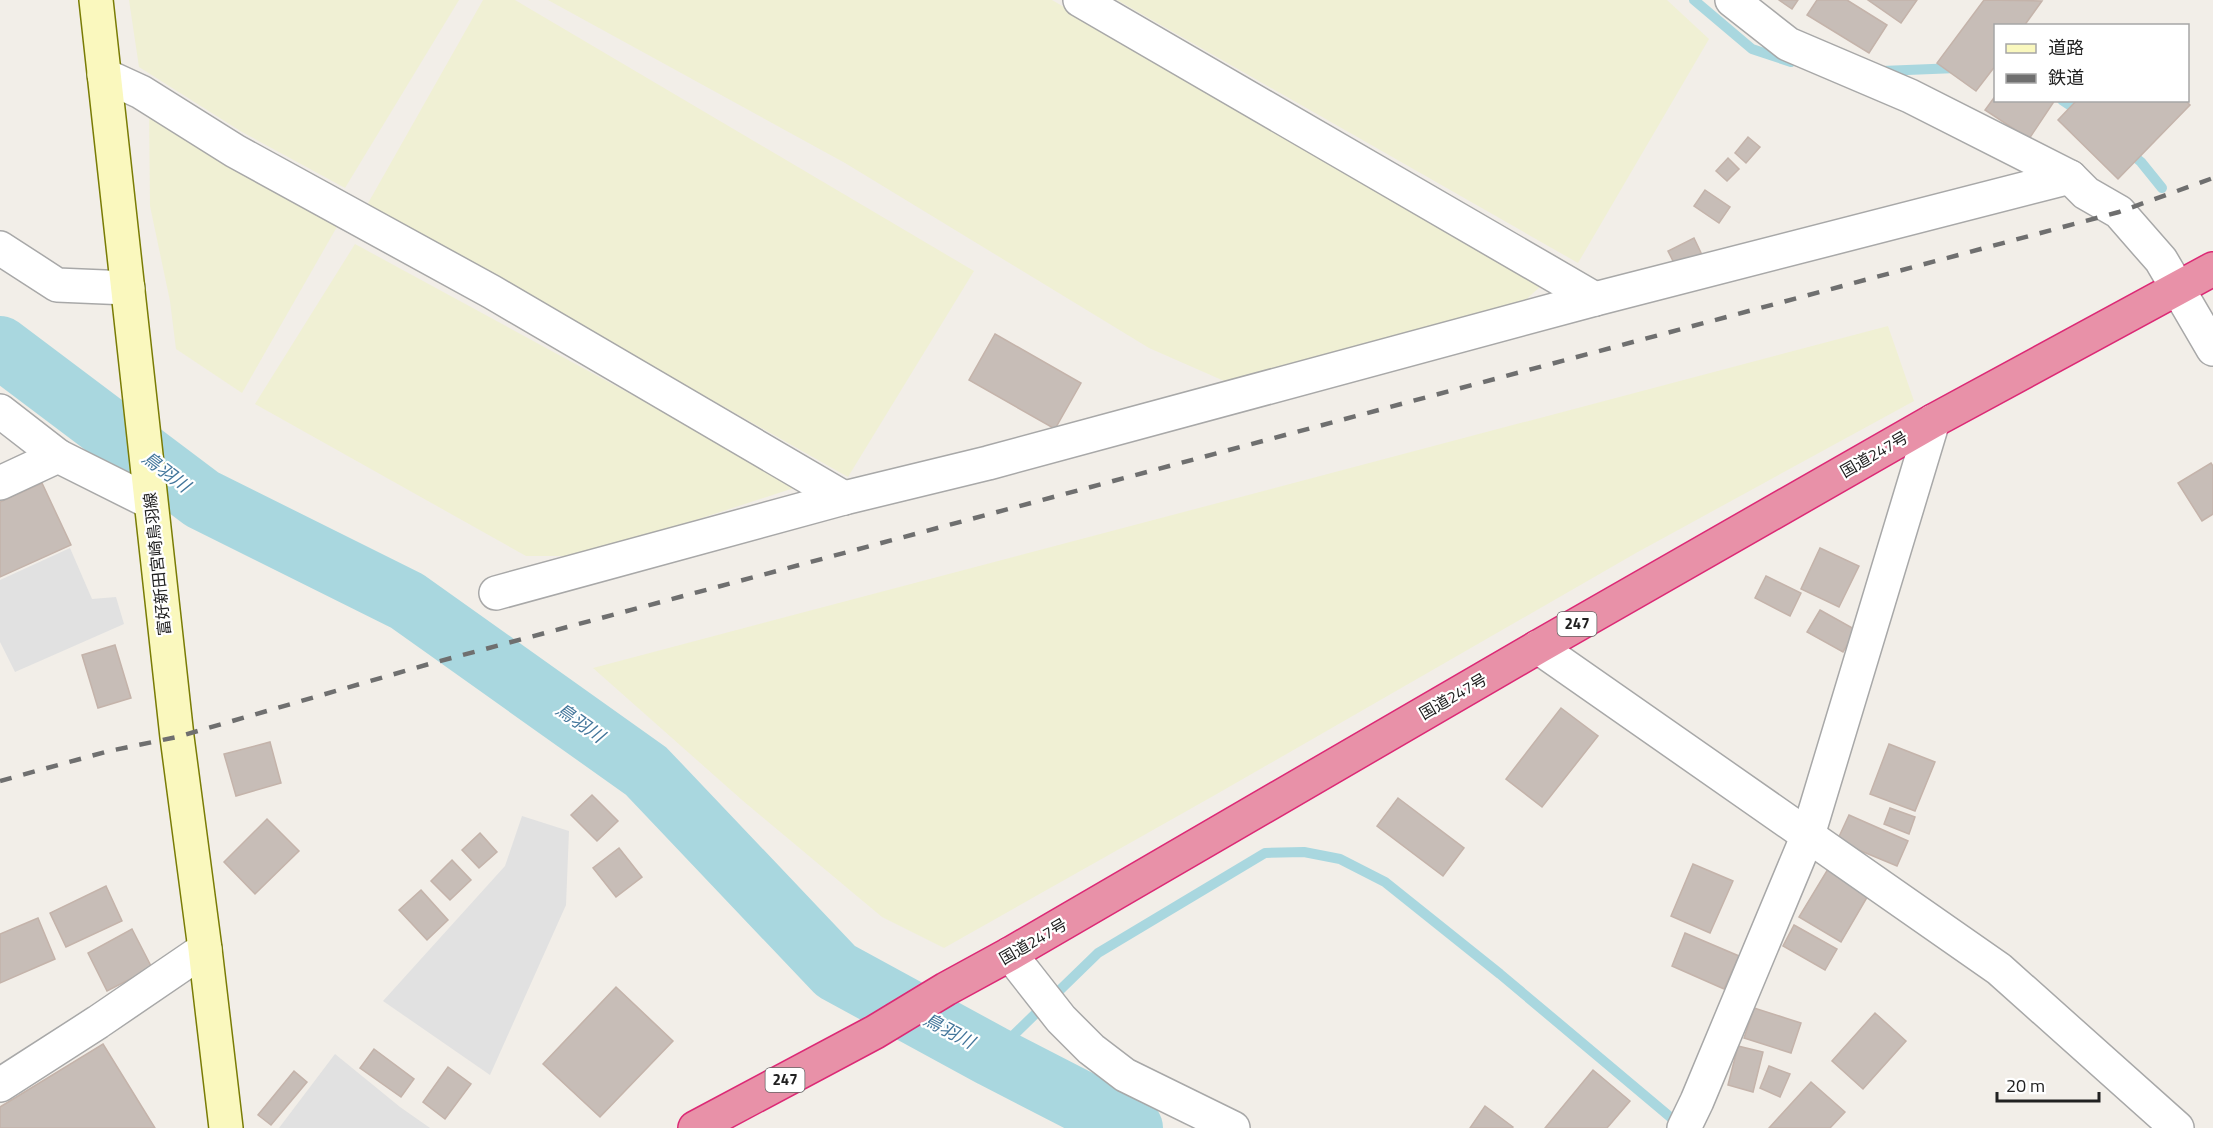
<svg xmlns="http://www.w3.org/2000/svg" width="2213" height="1128" font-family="'Titillium Web','Noto Sans JP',sans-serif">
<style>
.farmland{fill:#f0f0d4}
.parking{fill:#e1e1e1}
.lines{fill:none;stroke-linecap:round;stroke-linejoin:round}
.stream{stroke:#a9d7df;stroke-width:10}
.river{stroke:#a9d7df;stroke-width:62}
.building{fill:#c7bdb7;stroke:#c4b3aa;stroke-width:1.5}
.street-casing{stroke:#a8a8a8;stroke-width:36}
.secondary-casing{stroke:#797c05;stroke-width:36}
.highway-casing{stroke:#dc2975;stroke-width:36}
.street{stroke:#fff;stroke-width:33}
.secondary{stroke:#faf8be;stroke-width:33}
.highway{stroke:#e891a8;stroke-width:33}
.rail{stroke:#6f6f6f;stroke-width:4.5;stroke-dasharray:12 12;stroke-linecap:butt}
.labels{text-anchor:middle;stroke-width:4.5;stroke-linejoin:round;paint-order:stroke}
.shield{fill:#fff;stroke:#646464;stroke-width:1.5}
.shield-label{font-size:15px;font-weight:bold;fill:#212121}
.street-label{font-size:16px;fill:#212121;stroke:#fff}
.water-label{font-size:18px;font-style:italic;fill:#43769b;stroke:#fff}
</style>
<rect width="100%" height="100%" fill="#f2eee8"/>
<g class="farmland">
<path d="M129,0H459L345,188L242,132L139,67Z"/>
<path d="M483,0H515L974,271L848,477L367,205Z"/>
<path d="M548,0H1052L1543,284L1518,307L1231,384L1149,348L845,163Z"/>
<path d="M1117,0H1667L1709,39L1578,263Z"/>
<path d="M149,107L338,225L242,393L176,349L170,301L150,206Z"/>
<path d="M355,244L660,410L794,488L585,556H526L255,404Z"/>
<path d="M1888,326L1914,401L1636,553L1215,795L944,948L882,917L742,800L593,668Z"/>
</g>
<g class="parking">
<path d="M70,548L92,599L116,597L124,624L15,672L0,642V580Z"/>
<path d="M522,816L569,831L566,905L490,1075L383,1001L505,866Z"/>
<path d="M335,1054L400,1107L430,1128H279Z"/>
</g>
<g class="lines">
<g class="stream">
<path d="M1694,0L1752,49L1791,62"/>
<path d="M1882,71L1957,68"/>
<path d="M2062,100L2083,114"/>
<path d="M2128,151L2141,162L2162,188"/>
<path d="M992,1056L1098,953L1265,853L1304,852L1340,859L1385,882L1500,974L1681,1126"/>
</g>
<path class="river" d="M0,347L202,499L407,601L646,771L836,971L992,1056L1132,1128"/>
</g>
<g class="building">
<path d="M1779,0H1798L1792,9Z"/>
<path d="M1817,0H1847L1887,25L1869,53L1807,15Z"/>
<path d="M1868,0H1917L1901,23Z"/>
<path d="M1984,0L2042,1L2024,26H1996V65L1976,91L1937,63Z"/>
<path d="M1996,95V100H2055L2029,139L1985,110Z"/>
<path d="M2077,100H2185L2190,105L2118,179L2058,120Z"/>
<path d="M1748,137L1760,147L1746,163L1735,153Z"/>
<path d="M1728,158L1739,169L1727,181L1716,171Z"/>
<path d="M1705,190L1730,207L1719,223L1694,206Z"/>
<path d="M1694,238L1702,255L1676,267L1668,251Z"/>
<path d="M995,334L1081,383L1055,429L969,380Z"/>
<path d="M2211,463L2213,466V514L2202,521L2178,483Z"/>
<path d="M42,483L71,545L0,577V502Z"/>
<path d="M1820,548L1859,566L1839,607L1801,589Z"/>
<path d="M1766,576L1801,593L1790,616L1755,598Z"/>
<path d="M1820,610L1856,630L1843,652L1807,632Z"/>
<path d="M115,645L131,698L98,708L82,655Z"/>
<path d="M1561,708L1598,736L1542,807L1506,779Z"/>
<path d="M270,742L281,783L236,796L224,754Z"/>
<path d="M1889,744L1935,762L1915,811L1870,794Z"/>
<path d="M592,795L618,821L597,841L571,815Z"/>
<path d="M1398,798L1464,848L1443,876L1377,826Z"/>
<path d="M1890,808L1915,817L1909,834L1884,824Z"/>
<path d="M1849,815L1908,841L1897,866L1837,841Z"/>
<path d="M267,819L299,851L255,894L224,862Z"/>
<path d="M480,833L497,852L479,868L462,850Z"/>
<path d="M619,848L642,877L616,897L593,868Z"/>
<path d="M452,860L471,880L450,900L431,881Z"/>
<path d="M1693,864L1733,881L1710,933L1671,916Z"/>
<path d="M1828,869L1869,894L1841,942L1799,917Z"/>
<path d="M106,886L122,921L66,947L50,913Z"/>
<path d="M421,890L448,920L427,940L399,910Z"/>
<path d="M38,918L55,959L0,983V934Z"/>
<path d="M1794,925L1837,949L1825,970L1783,946Z"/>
<path d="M132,929L152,968L107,991L88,953Z"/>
<path d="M1685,933L1739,956L1724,989L1672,966Z"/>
<path d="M616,987L673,1041L600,1117L543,1064Z"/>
<path d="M1754,1008L1801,1023L1791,1053L1744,1038Z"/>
<path d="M1875,1013L1906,1041L1863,1089L1832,1061Z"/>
<path d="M103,1044L155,1128H0V1107Z"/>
<path d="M1738,1046L1763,1052L1753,1092L1728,1085Z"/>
<path d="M374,1049L414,1079L401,1097L360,1068Z"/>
<path d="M1769,1066L1790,1074L1780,1097L1760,1088Z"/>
<path d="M448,1067L471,1084L445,1119L423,1102Z"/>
<path d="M1593,1070L1630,1101L1607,1128H1545Z"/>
<path d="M294,1071L307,1082L271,1125L258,1115Z"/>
<path d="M1811,1082L1845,1112L1830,1128H1769Z"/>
<path d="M1485,1106L1513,1127L1512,1128H1470Z"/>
</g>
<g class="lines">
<g class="street-casing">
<g id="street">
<path d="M1080,0L1595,299"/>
<path d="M1732,0L1788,44L1910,96L2070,177L2086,193L2119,212L2161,260L2213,349"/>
<path d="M104,75L141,92L235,151L492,292L844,498"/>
<path d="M0,248L57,285L128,288"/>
<path d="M0,411L58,456"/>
<path d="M0,483L58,456L150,502"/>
<path d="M496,593L844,498L988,463L1595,299L2070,177"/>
<path d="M1538,647L1999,969L2177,1128"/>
<path d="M1010,954L1061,1019L1091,1049L1125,1075L1233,1128"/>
<path d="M0,1085L98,1022L205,949"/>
<path d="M1684,1128L1697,1101L1808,835L1933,421"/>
</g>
</g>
<g class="secondary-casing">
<path id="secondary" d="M96,0L177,737L205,949L226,1128"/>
</g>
<g class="highway-casing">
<path id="highway" d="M695,1128L875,1032L946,989L1010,954L1538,647L1933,421L2213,269"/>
</g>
<use href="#street" class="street"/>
<use href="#secondary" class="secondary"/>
<use href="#highway" class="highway"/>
<path class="rail" d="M0,781L109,751L177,737L429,664L2119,212L2213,178"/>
</g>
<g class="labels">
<g class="shield">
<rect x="1557.5" y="612" width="39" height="24" rx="4.5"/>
<rect x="765.5" y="1068" width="39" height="24" rx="4.5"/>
</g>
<g class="shield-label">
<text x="1577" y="629">247</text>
<text x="785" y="1085">247</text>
</g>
<g class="street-label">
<text transform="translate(1874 454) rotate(-30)" y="6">国道247号</text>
<text transform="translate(157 564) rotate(-96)" y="6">富好新田宮崎鳥羽線</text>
<text transform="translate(1453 696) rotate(-30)" y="6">国道247号</text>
<text transform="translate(1033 941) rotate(-30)" y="6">国道247号</text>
</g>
<g class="water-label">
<text transform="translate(166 472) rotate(37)" y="6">鳥羽川</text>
<text transform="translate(580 723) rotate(35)" y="6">鳥羽川</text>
<text transform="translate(949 1031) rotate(28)" y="6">鳥羽川</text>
</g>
</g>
<rect x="1994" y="24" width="195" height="78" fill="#ffffff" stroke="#a6a6a6" stroke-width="1.5"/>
<rect x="2006" y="44" width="30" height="9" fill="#faf8be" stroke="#a6a6a6" stroke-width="1.5"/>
<text x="2048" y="54" font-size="18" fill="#212121">道路</text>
<rect x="2006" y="74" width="30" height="9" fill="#6f6f6f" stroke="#a6a6a6" stroke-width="1.5"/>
<text x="2048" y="84" font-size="18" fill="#212121">鉄道</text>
<path d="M1997 1092v9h102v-9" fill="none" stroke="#212121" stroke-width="3"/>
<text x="2006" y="1092" font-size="18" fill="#212121" stroke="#ffffff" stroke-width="4.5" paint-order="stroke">20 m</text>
</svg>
